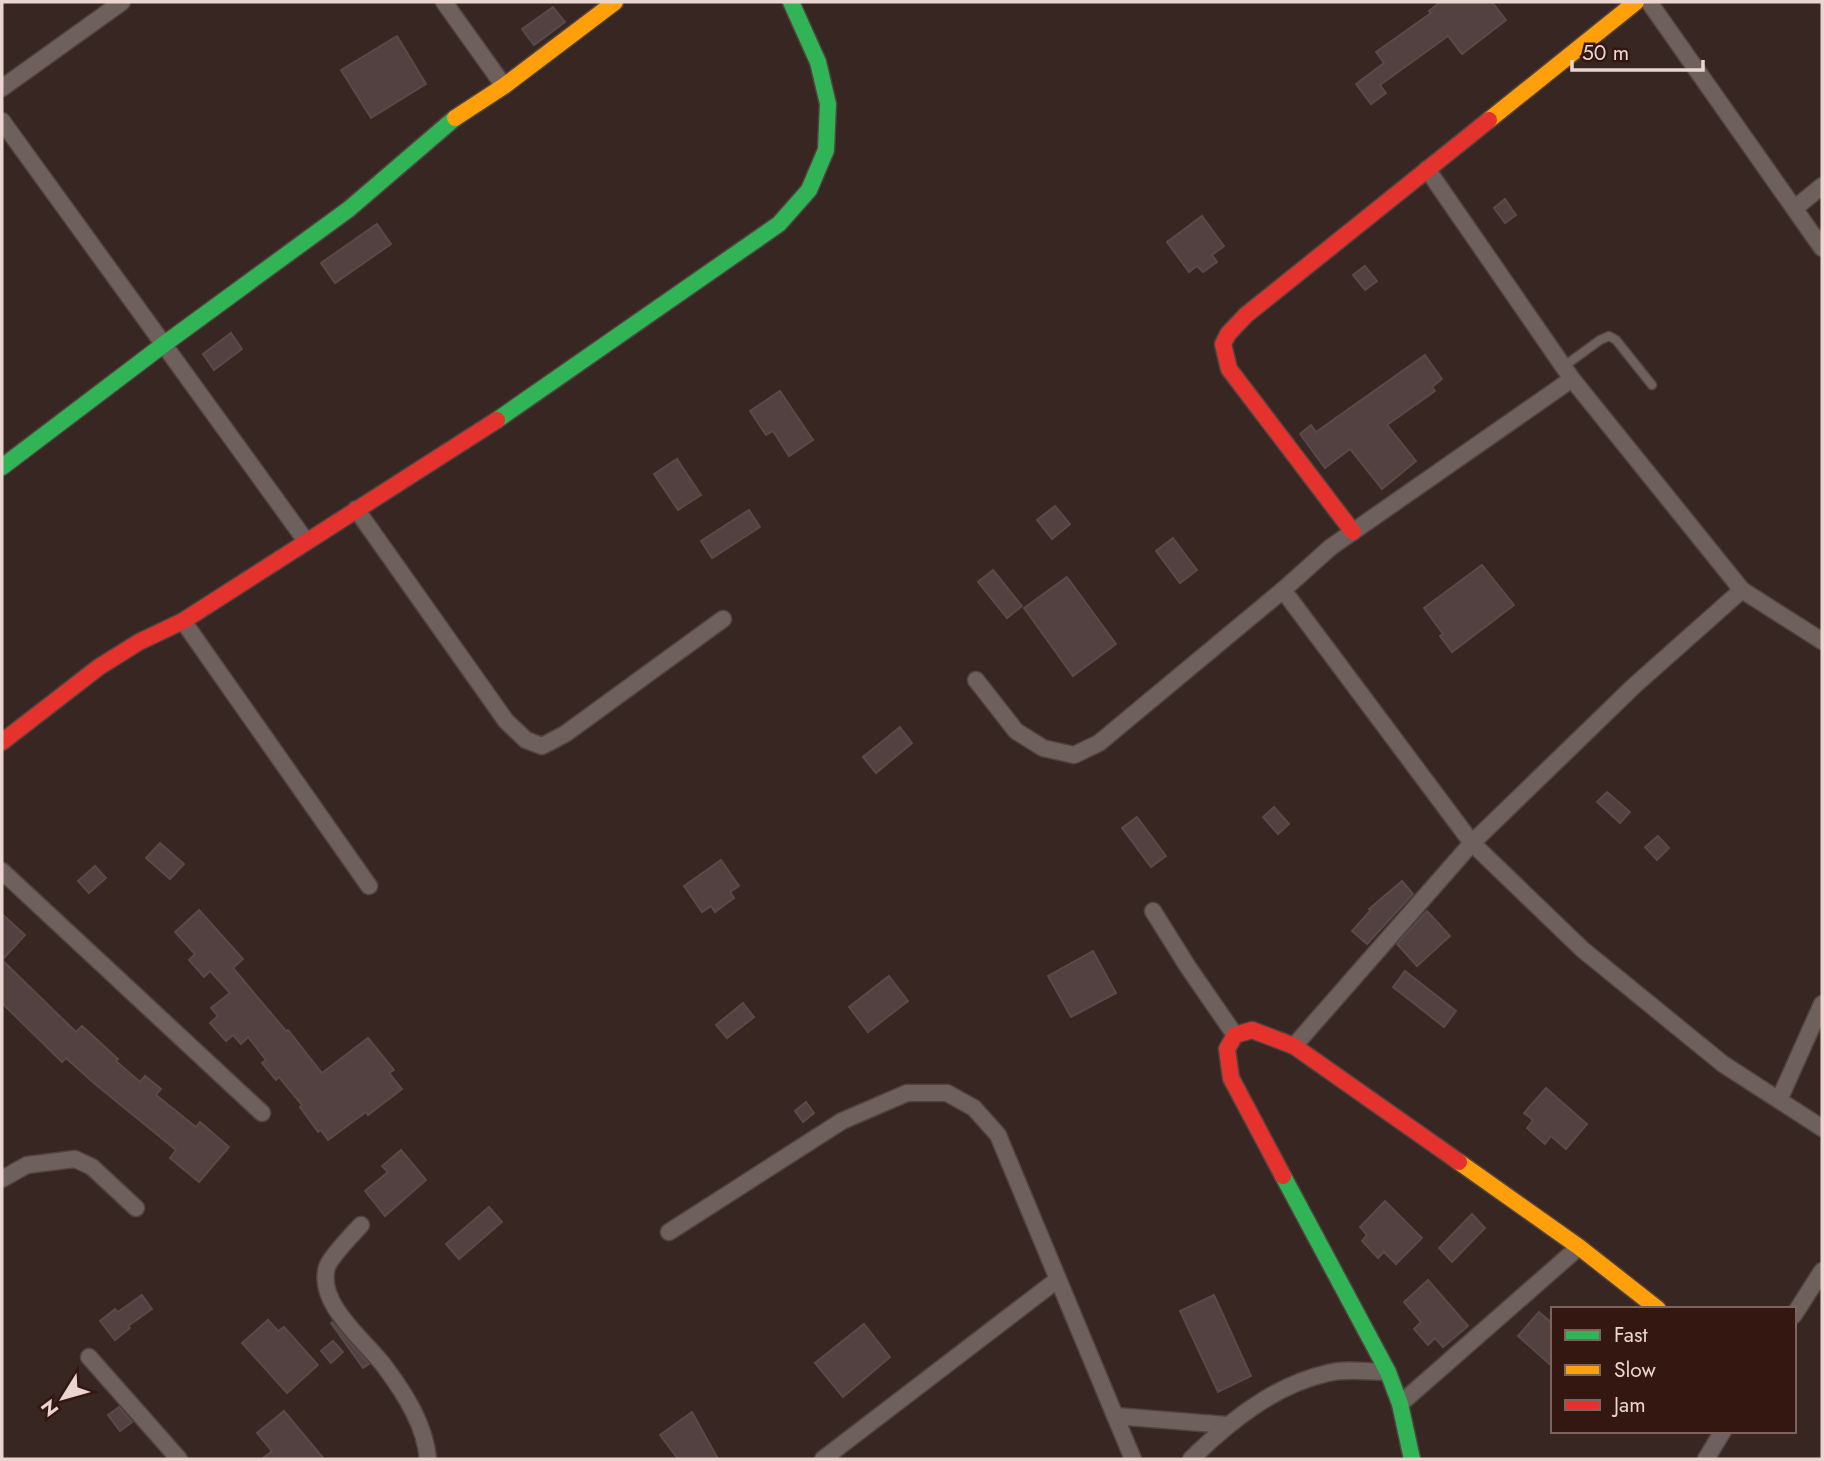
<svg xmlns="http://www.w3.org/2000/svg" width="1824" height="1461" font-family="Jost,sans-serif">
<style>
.building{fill:#534041;stroke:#594a4a;stroke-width:2}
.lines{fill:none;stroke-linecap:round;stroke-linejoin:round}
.lane-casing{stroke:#524340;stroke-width:11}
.street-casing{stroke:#524340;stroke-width:19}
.fast-casing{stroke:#524340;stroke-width:19}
.slow-casing{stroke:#524340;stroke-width:19}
.jam-casing{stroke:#524340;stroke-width:19}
.lane{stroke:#6e615d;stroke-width:8}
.street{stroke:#6e615d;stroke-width:16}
.fast{stroke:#30b455;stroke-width:16}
.slow{stroke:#ff9f0a;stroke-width:16}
.jam{stroke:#e5322d;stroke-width:16}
</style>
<rect width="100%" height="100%" fill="#372621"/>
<g class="building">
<path d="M1440,2H1492L1506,20L1462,54L1448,36L1380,85L1386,93L1371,104L1356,84L1384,63L1376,52L1431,13L1429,11Z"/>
<path d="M553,7L565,22L534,45L522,29Z"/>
<path d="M397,36L426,84L371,118L341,70Z"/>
<path d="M1505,199L1516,215L1505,223L1494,208Z"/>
<path d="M1202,216L1224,246L1212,255L1217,262L1203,272L1197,266L1189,272L1167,242Z"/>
<path d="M377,224L391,244L335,283L321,263Z"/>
<path d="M1365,266L1377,281L1365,290L1353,275Z"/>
<path d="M231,333L242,349L214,370L203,354Z"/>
<path d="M1425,355L1442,379L1432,387L1435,391L1387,425L1416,461L1382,489L1350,449L1325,468L1300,434L1311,425L1316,432Z"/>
<path d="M780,391L813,440L789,456L773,431L766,435L750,411Z"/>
<path d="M677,459L701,495L678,510L654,474Z"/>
<path d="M1055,506L1070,524L1052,539L1037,520Z"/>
<path d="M749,510L760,527L712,558L701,541Z"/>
<path d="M1173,538L1197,570L1180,583L1156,551Z"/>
<path d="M1482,565L1514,605L1452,652L1440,636L1443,634L1424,608Z"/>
<path d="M993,570L1022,606L1007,618L978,582Z"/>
<path d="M1067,577L1116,644L1073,676L1024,608Z"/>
<path d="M900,727L912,743L876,773L863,757Z"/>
<path d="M1607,792L1630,812L1620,823L1597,802Z"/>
<path d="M1274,807L1289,824L1278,834L1263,817Z"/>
<path d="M1137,817L1166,856L1151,867L1122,828Z"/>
<path d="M1658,836L1669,848L1657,860L1645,847Z"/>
<path d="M160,843L184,864L170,879L146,858Z"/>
<path d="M721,860L739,886L730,892L734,898L715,912L711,906L702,912L684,886Z"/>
<path d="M95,866L106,878L89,893L78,881Z"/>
<path d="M1402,881L1413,894L1367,944L1352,931L1371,910L1369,909Z"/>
<path d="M199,910L243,959L233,968L286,1031L288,1030L322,1073L368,1038L394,1070L389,1073L402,1089L368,1115L366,1112L328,1140L321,1130L318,1132L300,1107L302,1105L279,1077L276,1080L262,1063L266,1060L248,1037L241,1044L233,1035L226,1041L210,1023L218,1016L211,1008L230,993L210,971L204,977L189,960L195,954L175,932Z"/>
<path d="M1427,911L1450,936L1417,966L1397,944Z"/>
<path d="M2,914L25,935L2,960L76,1032L82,1026L118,1059L116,1061L140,1082L145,1076L161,1089L156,1095L196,1127L200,1122L229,1147L199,1182L170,1158L176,1150L95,1084L66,1058L62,1062L2,1003Z"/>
<path d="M1093,951L1116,993L1071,1017L1048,976Z"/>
<path d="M1405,971L1456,1011L1444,1027L1393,987Z"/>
<path d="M889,976L908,1001L868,1032L849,1007Z"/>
<path d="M743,1003L754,1017L727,1038L716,1025Z"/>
<path d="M1546,1088L1587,1124L1566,1149L1551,1136L1545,1144L1527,1128L1533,1120L1524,1113Z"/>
<path d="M806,1102L814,1113L803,1122L795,1111Z"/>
<path d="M401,1150L426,1180L385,1216L365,1191L388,1172L382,1166Z"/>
<path d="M1385,1201L1422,1238L1396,1264L1384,1252L1378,1258L1362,1241L1367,1235L1360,1227Z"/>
<path d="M489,1207L502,1222L459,1259L446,1244Z"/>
<path d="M1472,1214L1485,1228L1452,1262L1439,1248Z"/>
<path d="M1428,1280L1468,1326L1443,1347L1435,1338L1428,1345L1414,1329L1421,1322L1404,1302Z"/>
<path d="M142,1295L152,1309L128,1326L130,1328L115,1340L100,1321L115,1309L118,1312Z"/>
<path d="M1214,1295L1251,1376L1218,1392L1180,1311Z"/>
<path d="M1539,1312L1553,1324V1367L1518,1336Z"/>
<path d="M268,1320L278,1331L284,1327L318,1365L287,1393L242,1343Z"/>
<path d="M332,1322L347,1340L369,1364L363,1368L331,1323Z"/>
<path d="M864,1324L890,1357L843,1397L815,1363Z"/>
<path d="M333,1341L343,1352L331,1363L321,1351Z"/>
<path d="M119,1407L132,1422L120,1431L108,1415Z"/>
<path d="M284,1411L324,1459H262L272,1451L257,1433Z"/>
<path d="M692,1412L718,1459H678L660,1435Z"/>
</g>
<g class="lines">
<g class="lane-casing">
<path id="lane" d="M1563,367L1600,340L1609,336L1616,340L1652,385"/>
</g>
<g class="street-casing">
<g id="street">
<path d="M444,2L504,86"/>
<path d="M1649,2L1822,248"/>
<path d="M2,88L122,2"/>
<path d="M2,121L306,541"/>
<path d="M1427,169L1572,379L1742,590L1822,641"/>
<path d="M1795,208L1822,186"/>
<path d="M356,509L506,721L526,740L542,746L565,734L723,619"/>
<path d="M1283,590L1472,843L1582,949L1723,1064L1822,1128"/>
<path d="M183,621L369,886"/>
<path d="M976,680L1016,731L1043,748L1074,755L1099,743L1283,590L1331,547L1572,379"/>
<path d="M2,871L262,1113"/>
<path d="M1153,911L1188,967L1235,1035"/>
<path d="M1294,1046L1472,843L1635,685L1742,590"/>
<path d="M1779,1100L1822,1004"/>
<path d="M2,1179L27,1165L75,1159L92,1167L136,1208"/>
<path d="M361,1225C352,1235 331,1256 327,1267C316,1304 366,1341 385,1367C405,1394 425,1425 428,1459"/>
<path d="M669,1232L842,1121L907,1093H947L974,1108L998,1135L1133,1459"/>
<path d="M1794,1315L1822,1271"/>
<path d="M89,1357L179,1459"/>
<path d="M1400,1404L1579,1247"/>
<path d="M1115,1416L1227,1425"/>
<path d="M823,1459L1057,1280"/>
<path d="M1191,1459C1229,1422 1274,1385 1328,1373C1346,1368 1369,1372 1388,1372"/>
<path d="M1706,1459L1723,1431"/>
</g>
</g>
<g class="fast-casing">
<g id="fast">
<path d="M497,420L779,224L809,190L826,150L828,104L818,62L791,2"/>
<path d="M2,467L163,345L349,209L455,118"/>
<path d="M1283,1176L1388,1372L1400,1404L1412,1459"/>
</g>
</g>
<g class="slow-casing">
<g id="slow">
<path d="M455,118L504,86L615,2"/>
<path d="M1489,120L1636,2"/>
<path d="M1459,1162L1579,1247L1658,1309"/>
</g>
</g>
<g class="jam-casing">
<g id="jam">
<path d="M1353,532L1229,369L1223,344L1228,334L1246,315L1489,120"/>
<path d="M2,742L99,667L139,642L183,621L497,420"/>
<path d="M1283,1176L1231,1078L1227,1049L1235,1035L1252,1030L1294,1046L1459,1162"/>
</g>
</g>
<use href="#lane" class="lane"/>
<use href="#street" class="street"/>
<use href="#fast" class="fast"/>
<use href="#slow" class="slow"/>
<use href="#jam" class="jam"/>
</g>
<rect width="1824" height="1461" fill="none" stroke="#ead5d0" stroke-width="7"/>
<rect x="1551" y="1307" width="245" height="126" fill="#341710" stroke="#7d635d" stroke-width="2"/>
<rect x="1565" y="1330" width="35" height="10" fill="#30b455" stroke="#7d635d" stroke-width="2"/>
<text x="1614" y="1342" font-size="21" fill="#ead5d0">Fast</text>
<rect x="1565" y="1365" width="35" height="10" fill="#ff9f0a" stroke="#7d635d" stroke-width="2"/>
<text x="1614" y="1377" font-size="21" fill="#ead5d0">Slow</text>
<rect x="1565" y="1400" width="35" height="10" fill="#e5322d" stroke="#7d635d" stroke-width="2"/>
<text x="1614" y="1412" font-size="21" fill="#ead5d0">Jam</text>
<g transform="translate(63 1398) rotate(233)" stroke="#341710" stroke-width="5" paint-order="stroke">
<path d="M0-5L12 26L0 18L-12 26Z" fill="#ead5d0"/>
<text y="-10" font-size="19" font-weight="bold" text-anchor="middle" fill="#ead5d0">N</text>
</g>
<path d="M1572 60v10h131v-10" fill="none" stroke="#ead5d0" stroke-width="3.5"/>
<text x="1582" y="60" font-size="21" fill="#ead5d0" stroke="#341710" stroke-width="5" paint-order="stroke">50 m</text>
</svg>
